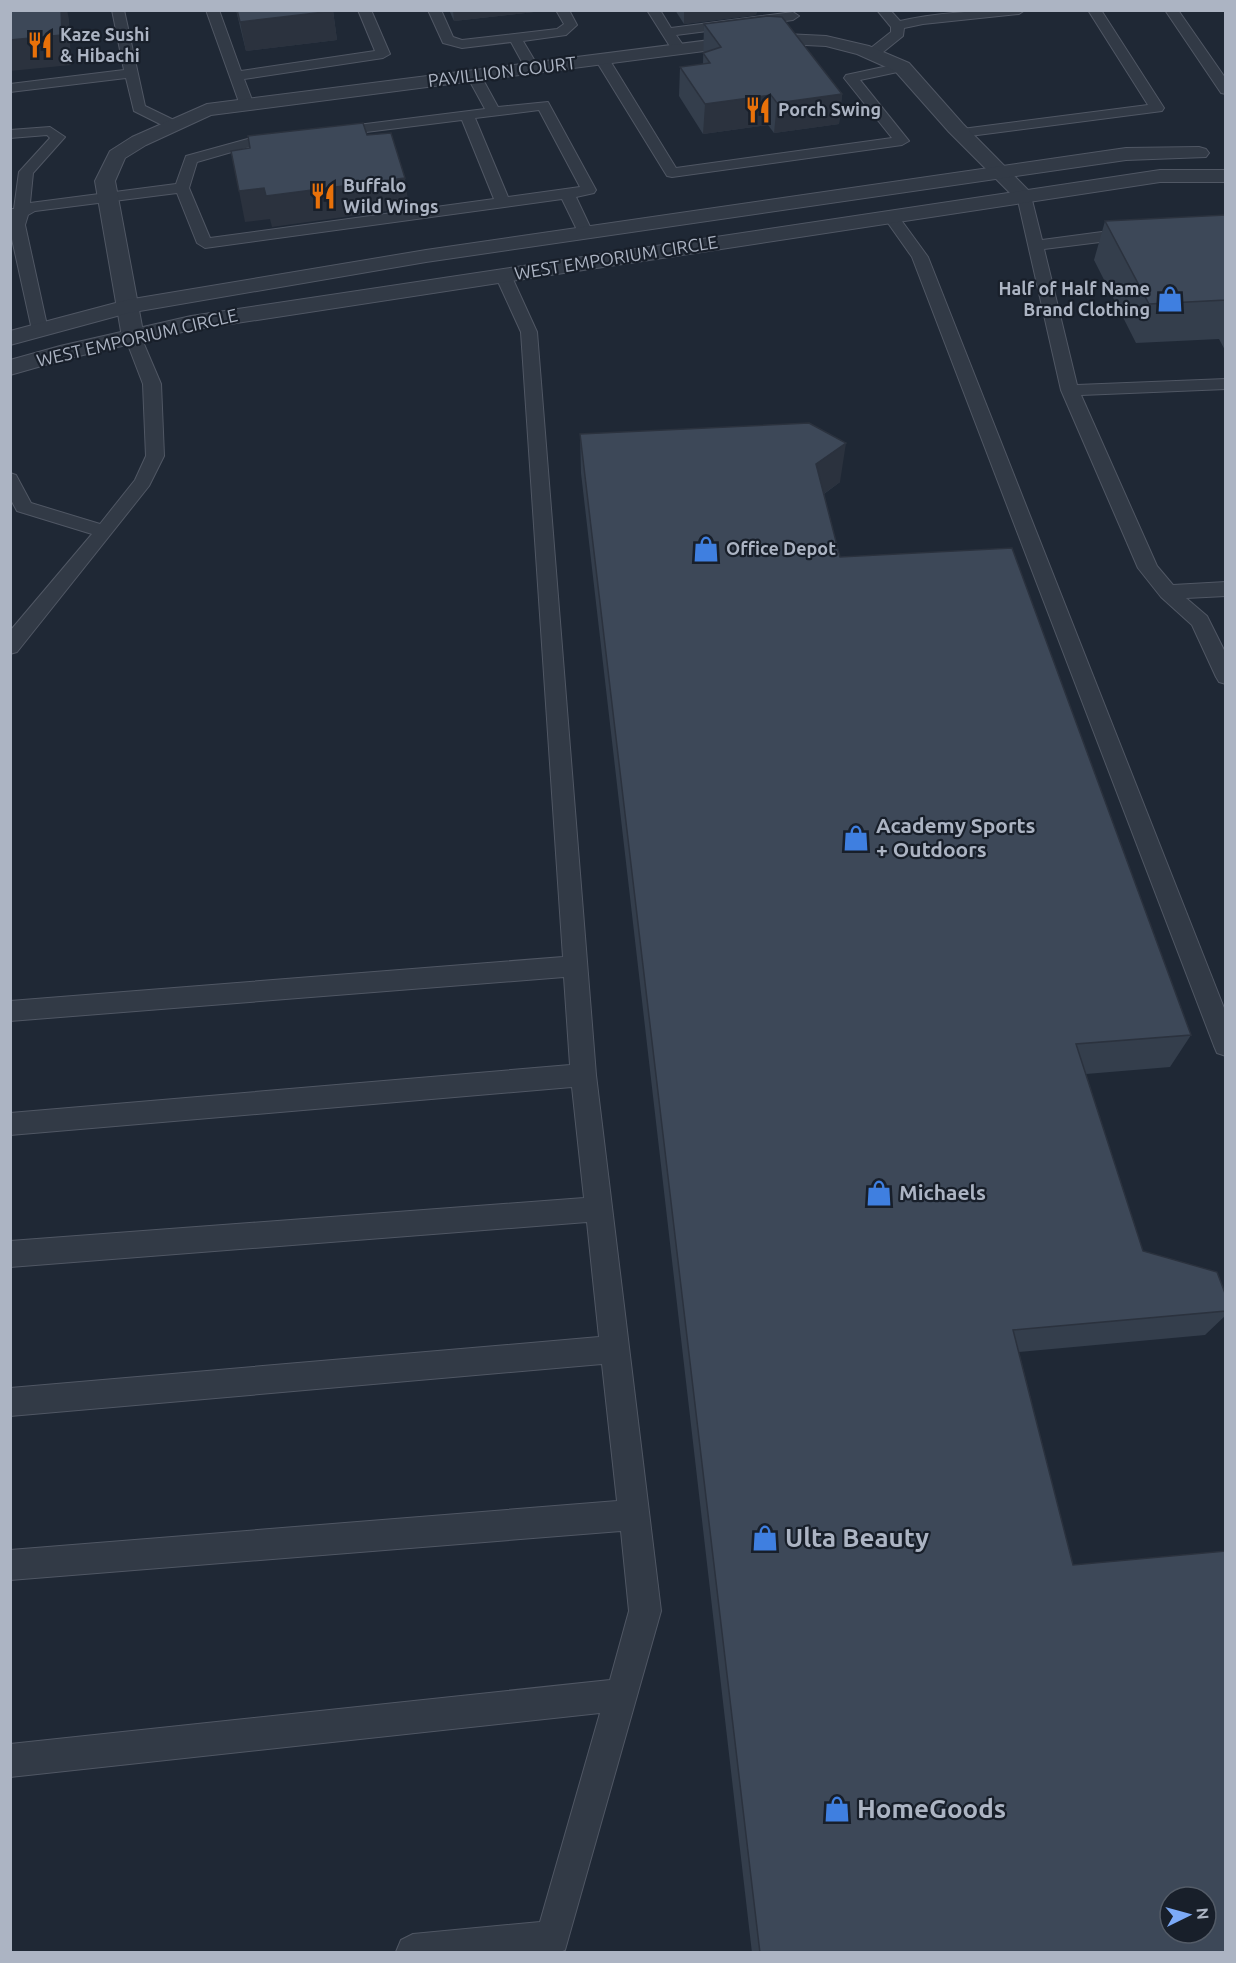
<svg xmlns="http://www.w3.org/2000/svg" width="1236" height="1963" font-family="Ubuntu,sans-serif">
<style>
.lines{fill:none;stroke-linecap:round;stroke-linejoin:round}
.service-casing{stroke:#505764;stroke-width:2}
.minor-casing{stroke:#505764;stroke-width:2}
.tertiary-casing{stroke:#505764;stroke-width:2}
.service{fill:#323a46;fill-rule:evenodd}
.minor{fill:#323a46;fill-rule:evenodd}
.tertiary{fill:#323a46;fill-rule:evenodd}
.wall{fill:#343e4c}
.shaded-wall{fill:#2b323e}
.building{fill:#3d4858;stroke:#2b323e;stroke-width:1.5;fill-rule:evenodd}
.labels{text-anchor:middle;stroke-width:4.5;stroke-linejoin:round;paint-order:stroke}
.far-poi-label{font-size:18px;font-weight:bold;fill:#acb4c3;stroke:#181f2a;text-anchor:start}
.far-street-label{font-size:18px;fill:#acb4c3;stroke:#181f2a}
.poi-label{font-size:21px;font-weight:bold;fill:#acb4c3;stroke:#181f2a;text-anchor:start}
.near-poi-label{font-size:26px;font-weight:bold;fill:#acb4c3;stroke:#181f2a;text-anchor:start}
</style>
<rect width="100%" height="100%" fill="#1f2835"/>
<g class="lines">
<g class="service-casing">
<g id="service">
<path d="M112,10H124L145,106L178,122L180,125L178,128H168L134,111L126,78L10,92V84L124,70Z"/>
<path d="M206,10H219L241,71L375,51L358,10H371L390,54L383,58L244,79L254,105L247,109L240,105Z"/>
<path d="M428,10H441L453,37L462,40L557,29L564,24L556,10H569L577,25L566,35L523,41L539,68L532,72L527,71L511,42L462,48L443,43Z"/>
<path d="M647,10H660L671,28L793,12L799,16L793,20L676,35L683,45L676,49L671,48Z"/>
<path d="M877,10H890L900,21C941,12 983,10 1025,10L1019,14L923,24L904,28L903,36L877,57L872,58L865,54L867,51L891,32V27Z"/>
<path d="M1088,10H1101L1164,108L1162,111L962,137L957,136L955,133L957,130L962,129L1148,105Z"/>
<path d="M1165,10H1178L1226,79V94L1221,93Z"/>
<path d="M602,55L609,59L676,168L892,138L844,78L846,75L902,63L907,64L909,67L907,70L860,80L909,141L902,145L672,177L667,176L595,59Z"/>
<path d="M474,72L481,76L498,107L548,102L596,190L594,193L576,197L593,233L590,236H580L562,199L205,248L197,243L177,193L35,211L28,215L25,225L48,330L40,335L32,330L10,230V209H14L19,172L50,138L47,135L10,138V130L50,127L65,137L33,173L30,203L176,184L186,156L255,137L287,135L289,138L287,141L256,145L197,162L189,188L210,238L494,199L462,120L334,136L327,132L334,128L485,109L467,76ZM539,110L580,187L508,197L475,118Z"/>
<path d="M1024,192L1031,196L1042,240L1132,228L1140,233L1132,238L1044,249L1077,385L1226,379V389L1081,395L1157,566L1173,585L1226,582V596L1186,598L1207,616L1226,654V684L1219,682L1216,677L1192,625L1161,597L1138,568L1061,390L1017,196Z"/>
<path d="M891,211L896,213L928,257L1226,1013V1056L1217,1053L1214,1046L912,257L883,216Z"/>
<path d="M503,270L511,275L537,332L596,1075L661,1611L565,1950L560,1952H396L401,1940L413,1934L540,1922L600,1713L10,1777V1744L610,1680L629,1611L621,1531L10,1580V1550L617,1501L602,1364L10,1416V1388L599,1337L587,1222L10,1267V1241L584,1198L572,1087L10,1135V1113L570,1065L564,977L10,1021V1001L563,957L521,332L495,275Z"/>
<path d="M133,332L141,337L161,384L164,456L149,486L17,652L10,654V631L92,534L17,511L10,498V473L16,475L31,503L100,524L135,480L146,456L143,384L125,337Z"/>
</g>
</g>
<g class="minor-casing">
<path id="minor" d="M765,33L826,36L869,46L909,63L963,124L1034,196L1031,200H1017L949,132L895,71L857,54L826,46L765,43L211,115L146,145L125,158L115,181L144,337L141,342L133,344L125,342L122,337L95,181L110,151L132,137L207,104Z"/>
</g>
<g class="tertiary-casing">
<g id="tertiary">
<path d="M1199,147L1206,149L1209,153L1206,157L1126,160L426,262L128,313L10,345V331L127,300L426,250L1126,148Z"/>
<path d="M1160,170H1226V182H1160L191,330L66,359L10,375V360L60,346L191,316Z"/>
</g>
</g>
<use href="#service" class="service"/>
<use href="#minor" class="minor"/>
<use href="#tertiary" class="tertiary"/>
</g>
<g class="wall">
<path d="M236,10H333L337,40L246,51Z"/>
<path d="M449,10H534V12L454,21Z"/>
<path d="M675,10H757L756,15L684,24Z"/>
<path d="M704,24L842,94L839,124L774,133L768,125L703,134L679,96L680,67L703,64Z"/>
<path d="M1226,215V352L1219,339L1136,343L1094,260L1105,221Z"/>
<path d="M580,434L840,482L824,494L840,557L1191,1035L1170,1067L1086,1074L1143,1251L1226,1296V1315L1205,1335L1019,1352L1073,1565L1217,1953H752L581,473Z"/>
</g>
<g class="shaded-wall">
<path d="M61,10H67L69,19L71,65L10,71V40Z"/>
<path d="M453,10H534V12L454,21Z"/>
<path d="M684,10H757L756,15L684,24Z"/>
<path d="M333,11L337,40L246,51L240,22Z"/>
<path d="M842,94L839,124L774,133L777,103Z"/>
<path d="M771,95L768,125L703,134L705,104Z"/>
<path d="M405,178L409,208L272,227L270,219L245,222L239,191L264,188Z"/>
<path d="M846,443L840,482L811,503L816,464Z"/>
</g>
<g class="building">
<path d="M10,10H61L62,35L10,40Z"/>
<path d="M237,10H333V11L240,22Z"/>
<path d="M767,16L782,17L842,94L777,103L771,95L705,104L680,67L710,63L703,53L721,47L704,24Z"/>
<path d="M363,123L367,135L391,133L405,178L266,196L264,188L239,191L231,151L250,148L248,136Z"/>
<path d="M1226,215V300L1149,304L1105,221Z"/>
<path d="M809,423L846,443L816,464L840,557L1012,548L1191,1035L1076,1044L1143,1251L1217,1272L1226,1296V1311L1013,1330L1073,1565L1226,1551V1952L1217,1953H760L580,434ZM1170,1897H1206V1933H1170Z"/>
</g>
<defs>
<g id="restaurant-bare" transform="scale(2.07)"><path d="M-5-6h1v4h1v-4h1v4h1v-4h1v5L-1.5 .5V6h-2V.5L-5-1ZM5-6V6H3V1.5H1.5Q1.5-4 5-6Z" fill="#e8710a" stroke="#181f2a" stroke-width="2.5" paint-order="stroke"/></g>
<g id="shop-bare" transform="scale(2.07)"><path d="M-5-2.5h2.3a2.7 3.5 0 0 1 5.4 0H5L5.5 6h-11ZM-1.5-2.5h3a1.5 2.3 0 0 0-3 0Z" fill="#3f7fe0" stroke="#181f2a" stroke-width="2.5" paint-order="stroke"/></g>
</defs>
<g fill-rule="evenodd">
<use href="#restaurant-bare" x="40" y="45"/>
<use href="#restaurant-bare" x="758" y="110"/>
<use href="#restaurant-bare" x="323" y="196"/>
<use href="#shop-bare" x="1170" y="299"/>
<use href="#shop-bare" x="706" y="549"/>
<use href="#shop-bare" x="856" y="838"/>
<use href="#shop-bare" x="879" y="1193"/>
<use href="#shop-bare" x="765" y="1538"/>
<use href="#shop-bare" x="837" y="1809"/>
</g>
<g class="labels">
<g class="far-poi-label">
<text x="60" y="41">Kaze Sushi<tspan x="60" dy="21">&amp; Hibachi</tspan></text>
<text x="778" y="116">Porch Swing</text>
<text x="343" y="192">Buffalo<tspan x="343" dy="21">Wild Wings</tspan></text>
<text x="1150" y="295" text-anchor="end">Half of Half Name<tspan x="1150" dy="21">Brand Clothing</tspan></text>
<text x="726" y="555">Office Depot</text>
</g>
<g class="far-street-label">
<text transform="translate(502 72) rotate(-7)" y="6">PAVILLION COURT</text>
<text transform="translate(616 258) rotate(-9)" y="6">WEST EMPORIUM CIRCLE</text>
<text transform="translate(137 338) rotate(-13)" y="6">WEST EMPORIUM CIRCLE</text>
</g>
<g class="poi-label">
<text x="876" y="833">Academy Sports<tspan x="876" dy="24">+ Outdoors</tspan></text>
<text x="899" y="1200">Michaels</text>
</g>
<g class="near-poi-label">
<text x="785" y="1547">Ulta Beauty</text>
<text x="857" y="1818">HomeGoods</text>
</g>
</g>
<rect width="1236" height="1963" fill="none" stroke="#acb4c3" stroke-width="24"/>
<g transform="translate(1188 1915) rotate(85)"><circle r="28" fill="#181f2a" stroke="#535b67" stroke-width="1.5"/>
<path d="M0-4.5L10 22L0 15L-10 22Z" fill="#7caaf8"/>
<text y="-9" font-size="16" font-weight="bold" text-anchor="middle" fill="#acb4c3">N</text>
</g>
</svg>
